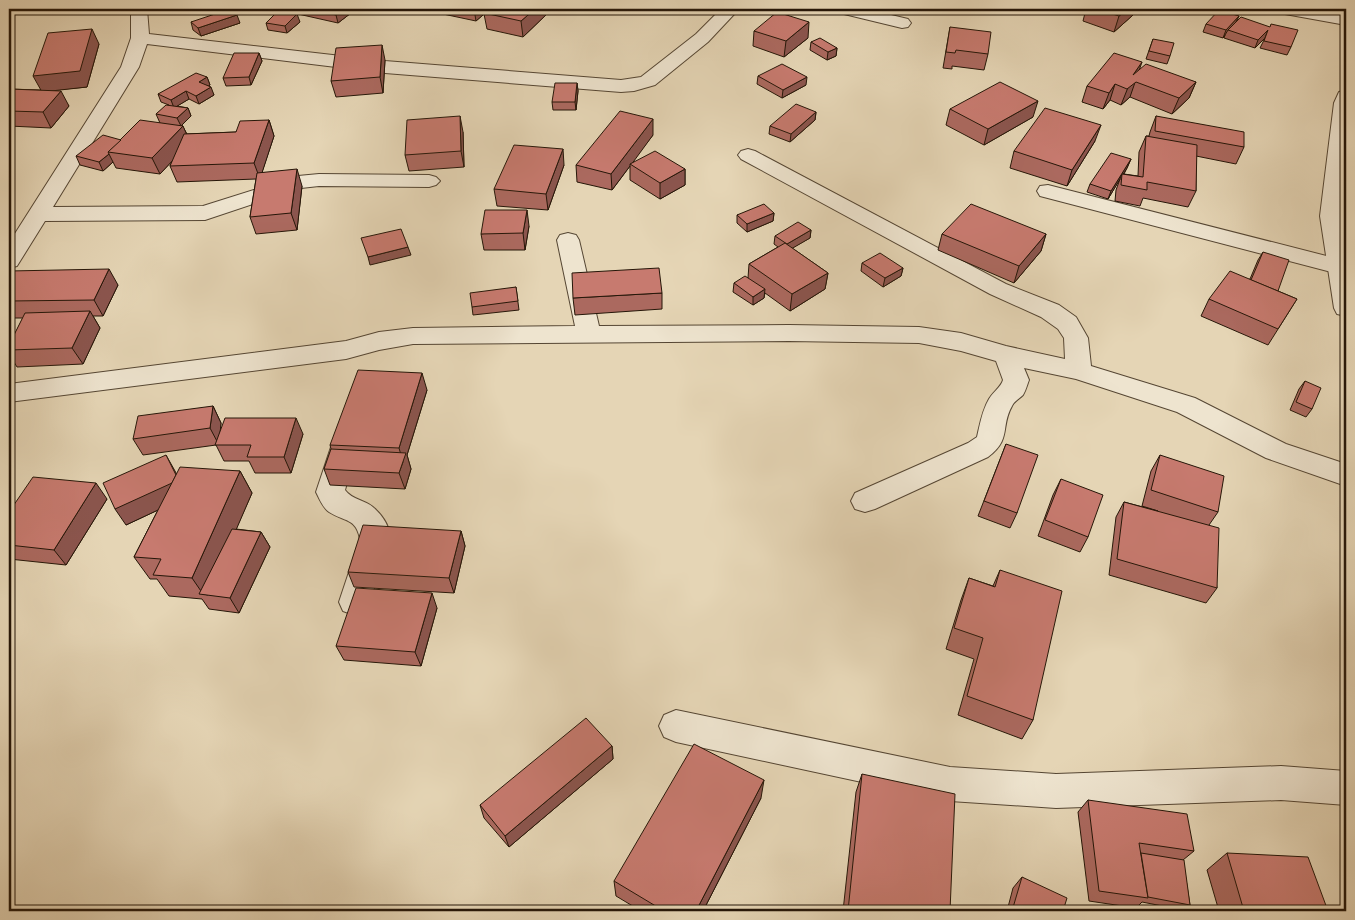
<svg xmlns="http://www.w3.org/2000/svg" width="1355" height="920" font-family="'Sorts Mill Goudy',serif">
<style>
.lines{fill:none;stroke-linecap:round;stroke-linejoin:round}
.minor-casing{stroke:#554633;stroke-width:2}
.tertiary-casing{stroke:#554633;stroke-width:2}
.minor{fill:#eee4cf;fill-rule:evenodd}
.tertiary{fill:#eee4cf;fill-rule:evenodd}
.wall{fill:#ab695f;stroke:#251608}
.shaded-wall{fill:#8b554e;stroke:#251608}
.building{fill:#c77a6f;stroke:#251608}
</style>
<rect width="100%" height="100%" fill="#e5d5b5"/>
<filter id="stains"><feTurbulence type="fractalNoise" baseFrequency=".004" numOctaves="4"/><feColorMatrix values="0 0 0 0 .2 0 0 0 0 .09 0 0 0 0 .02 0 0 0 .5 -.17"/></filter>
<radialGradient id="worn" r=".72"><stop offset=".6" stop-color="#630" stop-opacity="0"/><stop offset="1" stop-color="#630" stop-opacity=".3"/></radialGradient>
<g class="lines">
<g class="minor-casing">
<g id="minor">
<path d="M131,9H147L149,34L385,61L621,80L641,77L696,34L721,9H739L708,42L655,85L634,91L621,92L385,73L147,44L139,67L53,207L203,206L298,176L319,174L429,175L436,177L440,181L436,185L429,187L319,186L301,188L205,220L45,221L17,266L9,268V243L121,67L131,38Z"/>
<path d="M837,9H866L908,19L911,23L908,27L902,28L840,13Z"/>
<path d="M1276,9H1313L1346,15V25L1285,14L1279,13Z"/>
<path d="M748,149L755,151L1006,284L1059,305L1076,317L1088,338L1091,366L1195,398L1286,444L1346,464V486L1266,458L1177,412L1076,379L1024,368L1029,380C1027,385 1026,390 1023,395C1019,399 1014,401 1012,406C1000,427 1012,439 988,457L875,509L865,512L855,509L851,501L855,493L968,443L977,437C980,424 982,411 989,399C993,392 1001,387 1003,380L996,361L961,351L919,343L789,341L413,344L379,350L346,359L9,402V384L346,341L379,332L413,328L575,326L557,240L560,235L568,233L576,235L579,240L599,326L789,325L919,327L961,333L1006,346L1065,359L1064,338L1058,329L1041,317L990,294L741,159L738,155L741,151Z"/>
<path d="M1048,185L1346,261V273L1339,274L1040,196L1037,191L1040,186Z"/>
<path d="M342,441L352,444L356,451L345,490C352,500 366,500 374,508C383,516 390,527 390,539C389,550 374,588 369,602L365,611L354,615L343,611L339,602L360,539C356,518 345,522 329,512C323,508 319,498 316,492L332,444Z"/>
<path d="M676,710L950,767L1056,774L1281,766L1346,771V805L1281,800L1056,808L950,801L676,742L664,737L659,726L664,715Z"/>
</g>
</g>
<g class="tertiary-casing">
<path id="tertiary" d="M1346,90V175L1342,216L1346,240V316L1337,314L1334,308L1320,216L1334,103L1339,92Z"/>
</g>
<use href="#minor" class="minor"/>
<use href="#tertiary" class="tertiary"/>
</g>
<g class="wall">
<path d="M297,9H350L351,13L338,23L298,14Z"/>
<path d="M442,9H549V12L523,37L487,29L484,14L476,21L443,14Z"/>
<path d="M873,9H897L893,13Z"/>
<path d="M1086,9H1154L1144,14L1135,9L1133,15L1114,32L1083,21Z"/>
<path d="M1239,16L1236,22L1291,47L1287,55L1260,48L1265,38L1255,48L1224,38L1225,35L1223,38L1203,32L1206,24Z"/>
<path d="M191,22L240,23L201,36L193,30Z"/>
<path d="M300,22L287,33L268,30L266,23Z"/>
<path d="M950,27L988,54L984,70L952,66V69L943,68Z"/>
<path d="M754,31L808,38L784,57L753,46Z"/>
<path d="M1153,39L1170,56L1167,64L1146,59Z"/>
<path d="M811,42L837,48L836,56L827,60L810,50Z"/>
<path d="M99,44L87,87L55,90L69,106L51,128L9,126V89L40,90Z"/>
<path d="M259,53L262,61L251,85L226,86L223,78Z"/>
<path d="M385,60L383,93L336,97L331,81Z"/>
<path d="M1140,69L1196,82L1189,98L1172,114L1130,97L1121,105L1110,100L1103,109L1082,102L1087,86Z"/>
<path d="M758,76L806,85L782,98L757,84Z"/>
<path d="M207,77L210,85L209,86L214,95L199,104L189,99L177,106L188,108L191,116L182,125L187,134L236,132L269,120L274,136L262,172L302,186L297,230L256,234L250,217L256,179L177,182L170,166L172,161L160,174L116,168L113,162L103,171L80,165L76,156L121,140L160,123L156,114L169,105L161,102L158,94Z"/>
<path d="M577,83L578,91L576,110H553L552,102Z"/>
<path d="M950,109L1033,117L984,145L946,125Z"/>
<path d="M816,112L815,120L790,142L769,134L770,126Z"/>
<path d="M1156,116L1244,147L1236,164L1196,156V191L1188,207L1143,198L1140,206L1115,201L1116,190L1120,179L1108,199L1087,192L1090,184L1131,159L1127,168L1124,174L1138,176L1139,152L1146,136H1149L1150,132Z"/>
<path d="M463,132L464,167L409,171L405,155Z"/>
<path d="M653,135L632,162L685,169V185L660,199L630,180V166L612,190L577,182L576,165Z"/>
<path d="M1095,141L1067,186L1010,168L1014,151Z"/>
<path d="M564,165L548,210L497,206L494,189Z"/>
<path d="M774,213L773,221L747,232L737,223V215Z"/>
<path d="M529,226L525,250H484L481,234Z"/>
<path d="M811,230L810,238L792,248L828,273L825,289L790,311L765,293L764,298L753,305L733,292L734,283L748,278L749,264L778,247L774,244L775,236Z"/>
<path d="M942,234H1046L1041,251L1014,283L938,250Z"/>
<path d="M1263,252L1278,291L1297,299L1268,345L1201,316L1209,299L1250,279L1258,260Z"/>
<path d="M862,263L903,268L901,276L883,287L861,271Z"/>
<path d="M9,271L118,285L103,316H93L100,328L83,364L17,367L9,354V345L23,318H9Z"/>
<path d="M1346,280V295L1342,286Z"/>
<path d="M516,287L519,310L473,315L472,307Z"/>
<path d="M662,293V309L575,315L573,298Z"/>
<path d="M1305,381L1312,409L1306,417L1290,410L1299,389Z"/>
<path d="M427,390L407,455L411,469L405,489L330,485L324,469L331,449L330,445Z"/>
<path d="M213,406L221,423L220,432L303,434L291,473H255L249,461H224L216,445L143,455L133,439Z"/>
<path d="M1006,444L1017,513L1010,528L978,516Z"/>
<path d="M1160,455L1218,512L1209,525L1217,588L1206,603L1109,575L1116,517L1124,502L1158,511L1142,506L1151,471Z"/>
<path d="M240,471L252,493L236,529L261,532L270,547L239,613L209,609L202,599L169,596L157,579H150L134,557L158,510L126,525L177,474Z"/>
<path d="M1061,479L1088,537L1080,552L1038,536L1053,495Z"/>
<path d="M107,499L66,565L9,559V512Z"/>
<path d="M461,531L465,546L454,593L354,587L348,572Z"/>
<path d="M1000,570L1033,720L1022,739L958,715L974,659L946,649L961,600L969,578L993,586Z"/>
<path d="M437,608L421,666L344,660L336,646Z"/>
<path d="M612,746L613,759L509,847L484,818L480,805Z"/>
<path d="M862,774L950,911H843L856,792Z"/>
<path d="M761,798L703,911H641L616,896L614,881Z"/>
<path d="M1088,800L1194,851L1183,860L1190,905L1183,910L1142,902L1136,908L1089,901L1078,812Z"/>
<path d="M1227,853L1328,911H1219L1207,870Z"/>
<path d="M1022,877L1063,911H1007L1013,888Z"/>
</g>
<g class="shaded-wall">
<path d="M145,9H165L146,12Z"/>
<path d="M344,9H350L351,13L338,23L336,15Z"/>
<path d="M474,9H490L476,21Z"/>
<path d="M535,9H549V12L523,37L521,21Z"/>
<path d="M1128,9H1135L1133,15L1114,32L1119,16Z"/>
<path d="M1146,9H1154L1144,14Z"/>
<path d="M297,14L300,22L287,33L285,26Z"/>
<path d="M237,15L240,23L201,36L198,28Z"/>
<path d="M1239,16L1235,24L1228,30L1225,35L1223,38L1226,30Z"/>
<path d="M809,22L808,38L784,57L786,41Z"/>
<path d="M92,29L99,44L87,87L42,92L33,76Z"/>
<path d="M1268,30L1265,38L1255,48L1258,40Z"/>
<path d="M382,45L385,60L383,93L380,77Z"/>
<path d="M837,48L836,56L827,60L828,52Z"/>
<path d="M259,53L262,61L251,85L249,77Z"/>
<path d="M1142,62L1130,97L1121,105L1133,75Z"/>
<path d="M207,77L210,85L202,90L199,82Z"/>
<path d="M807,77L806,85L782,98L783,90Z"/>
<path d="M1196,82L1189,98L1172,114L1179,98Z"/>
<path d="M577,83L578,91L576,110L575,102Z"/>
<path d="M1115,84L1110,100L1103,109L1109,93Z"/>
<path d="M211,87L214,95L199,104L196,96Z"/>
<path d="M61,91L69,106L51,128L43,112Z"/>
<path d="M186,91L189,99L174,108L171,100Z"/>
<path d="M1038,101L1033,117L984,145L988,129Z"/>
<path d="M188,108L191,116L181,126L177,118Z"/>
<path d="M816,112L815,120L790,142L791,134Z"/>
<path d="M460,116L463,132L464,167L461,151Z"/>
<path d="M653,119V135L631,165L630,164V166L612,190L611,174Z"/>
<path d="M269,120L274,136L260,179L254,163Z"/>
<path d="M1101,125L1095,141L1067,186L1072,170Z"/>
<path d="M183,126L190,142L160,174L152,158Z"/>
<path d="M563,149L564,165L548,210L546,194Z"/>
<path d="M109,154L113,162L103,171L99,162Z"/>
<path d="M1131,159L1127,168L1122,176V174L1120,179L1108,199L1111,191Z"/>
<path d="M297,169L302,186L297,230L291,213Z"/>
<path d="M685,169V185L660,199V183Z"/>
<path d="M527,210L529,226L525,250L523,233Z"/>
<path d="M774,213L773,221L747,232V224Z"/>
<path d="M811,230L810,238L786,252L787,244Z"/>
<path d="M1046,234L1041,251L1014,283L1019,266Z"/>
<path d="M408,247L411,255L370,265L368,257Z"/>
<path d="M903,268L901,276L883,287L885,278Z"/>
<path d="M109,269L118,285L103,316L94,300Z"/>
<path d="M828,273L825,289L790,311L792,294Z"/>
<path d="M765,289L764,298L753,305V297Z"/>
<path d="M90,311L100,328L83,364L72,348Z"/>
<path d="M422,373L427,390L407,455L411,469L405,489L399,473L403,462L399,448Z"/>
<path d="M213,406L221,423L219,445L210,428Z"/>
<path d="M296,418L303,434L291,473L284,457Z"/>
<path d="M166,455L175,471L188,496L126,525L115,509Z"/>
<path d="M240,471L252,493L208,595L203,594L192,578Z"/>
<path d="M96,483L107,499L66,565L54,550Z"/>
<path d="M461,531L465,546L454,593L449,578Z"/>
<path d="M261,532L270,547L239,613L230,598Z"/>
<path d="M432,593L437,608L421,666L415,652Z"/>
<path d="M612,746L613,759L509,847L505,836Z"/>
<path d="M764,780L761,798L703,911H696Z"/>
</g>
<g class="building">
<path d="M230,9L237,15L198,28L191,22Z"/>
<path d="M307,9H344L336,15Z"/>
<path d="M490,9H535L521,21L484,13Z"/>
<path d="M1096,9H1128L1119,16Z"/>
<path d="M1219,10L1239,16L1226,30L1206,24Z"/>
<path d="M278,11L297,14L285,26L266,23Z"/>
<path d="M777,12L809,22L786,41L754,31Z"/>
<path d="M1241,17L1270,27L1271,24L1298,30L1291,47L1264,41L1268,30L1258,40L1228,30Z"/>
<path d="M950,27L991,32L988,54L956,50L955,53L946,52Z"/>
<path d="M92,29L80,71L33,76L48,33Z"/>
<path d="M820,38L837,48L828,52L811,42Z"/>
<path d="M1153,39L1174,43L1170,56L1149,51Z"/>
<path d="M382,45L380,77L331,81L336,48Z"/>
<path d="M234,53H259L249,77L223,78Z"/>
<path d="M1114,53L1142,62L1133,75L1146,64L1196,82L1179,98L1136,82L1127,89L1115,84L1109,93L1087,86Z"/>
<path d="M782,64L807,77L783,90L758,76Z"/>
<path d="M196,73L207,77L199,82L211,87L196,96L186,91L171,100L158,94Z"/>
<path d="M1000,82L1038,101L988,129L950,109Z"/>
<path d="M555,83H577L575,102H552Z"/>
<path d="M9,89L61,91L43,112L9,111Z"/>
<path d="M796,104L816,112L791,134L770,126Z"/>
<path d="M166,105L188,108L177,118L156,114Z"/>
<path d="M1045,108L1101,125L1072,170L1014,151Z"/>
<path d="M620,111L653,119L611,174L576,165Z"/>
<path d="M460,116L461,151L405,155L407,120Z"/>
<path d="M1156,116L1244,132V147L1155,131Z"/>
<path d="M140,120L183,126L152,158L108,152Z"/>
<path d="M269,120L254,163L170,166L184,134L236,132L240,121Z"/>
<path d="M103,135L121,140L108,152L109,154L99,162L76,156Z"/>
<path d="M1146,136L1197,145L1196,191L1147,182V190L1121,185L1122,174L1143,177Z"/>
<path d="M514,145L563,149L546,194L494,189Z"/>
<path d="M655,151L685,169L660,183L630,164Z"/>
<path d="M1111,153L1131,159L1111,191L1090,184Z"/>
<path d="M297,169L291,213L250,217L257,173Z"/>
<path d="M764,204L774,213L747,224L737,215Z"/>
<path d="M971,204L1046,234L1019,266L942,234Z"/>
<path d="M485,210H527L523,233L481,234Z"/>
<path d="M798,222L811,230L787,244L775,236Z"/>
<path d="M401,229L408,247L368,257L361,238Z"/>
<path d="M785,243L828,273L792,294L749,264Z"/>
<path d="M1263,252L1289,260L1278,291L1251,280Z"/>
<path d="M880,253L903,268L885,278L862,263Z"/>
<path d="M659,268L662,293L573,298L572,273Z"/>
<path d="M109,269L94,300L9,301V271Z"/>
<path d="M1230,271L1297,299L1278,329L1209,299Z"/>
<path d="M745,276L765,289L753,297L734,283Z"/>
<path d="M516,287L518,301L472,307L470,293Z"/>
<path d="M90,311L72,348L9,350V345L25,313Z"/>
<path d="M358,370L422,373L399,448L330,445Z"/>
<path d="M1305,381L1321,388L1312,409L1296,402Z"/>
<path d="M213,406L210,428L133,439L138,416Z"/>
<path d="M225,418H296L284,457H247L251,445H215Z"/>
<path d="M1006,444L1038,455L1017,513L984,501Z"/>
<path d="M331,449L406,453L399,473L324,469Z"/>
<path d="M166,455L176,475L172,483L115,509L103,483Z"/>
<path d="M1160,455L1224,476L1218,512L1151,490Z"/>
<path d="M180,467L240,471L192,578L153,575L161,559L134,557Z"/>
<path d="M33,477L96,483L54,550L9,545V512Z"/>
<path d="M1061,479L1103,495L1088,537L1045,520Z"/>
<path d="M1124,502L1219,528L1217,588L1117,559Z"/>
<path d="M363,525L461,531L449,578L348,572Z"/>
<path d="M232,529L261,532L230,598L199,594Z"/>
<path d="M1000,570L1062,591L1033,720L967,696L983,638L954,628L969,578L995,587Z"/>
<path d="M356,588L432,593L415,652L336,646Z"/>
<path d="M586,718L612,746L505,836L480,805Z"/>
<path d="M694,744L764,780L696,911H664L614,881Z"/>
<path d="M862,774L955,794L950,911H848Z"/>
<path d="M1088,800L1187,814L1194,851L1139,843L1148,898L1099,891Z"/>
<path d="M1141,853L1184,860L1190,905L1148,897Z"/>
<path d="M1227,853L1308,857L1328,911H1244Z"/>
<path d="M1022,877L1067,898L1063,911H1012Z"/>
</g>
<rect width="1355" height="920" fill="none" stroke="#e5d5b5" stroke-width="30"/>
<rect x="10" y="10" width="1335" height="900" fill="none" stroke="#251608" stroke-width="2.5"/>
<rect x="15" y="15" width="1325" height="890" fill="none" stroke="#251608"/>
<rect width="100%" height="100%" filter="url(#stains)"/>
<rect width="100%" height="100%" fill="url(#worn)"/>
</svg>
